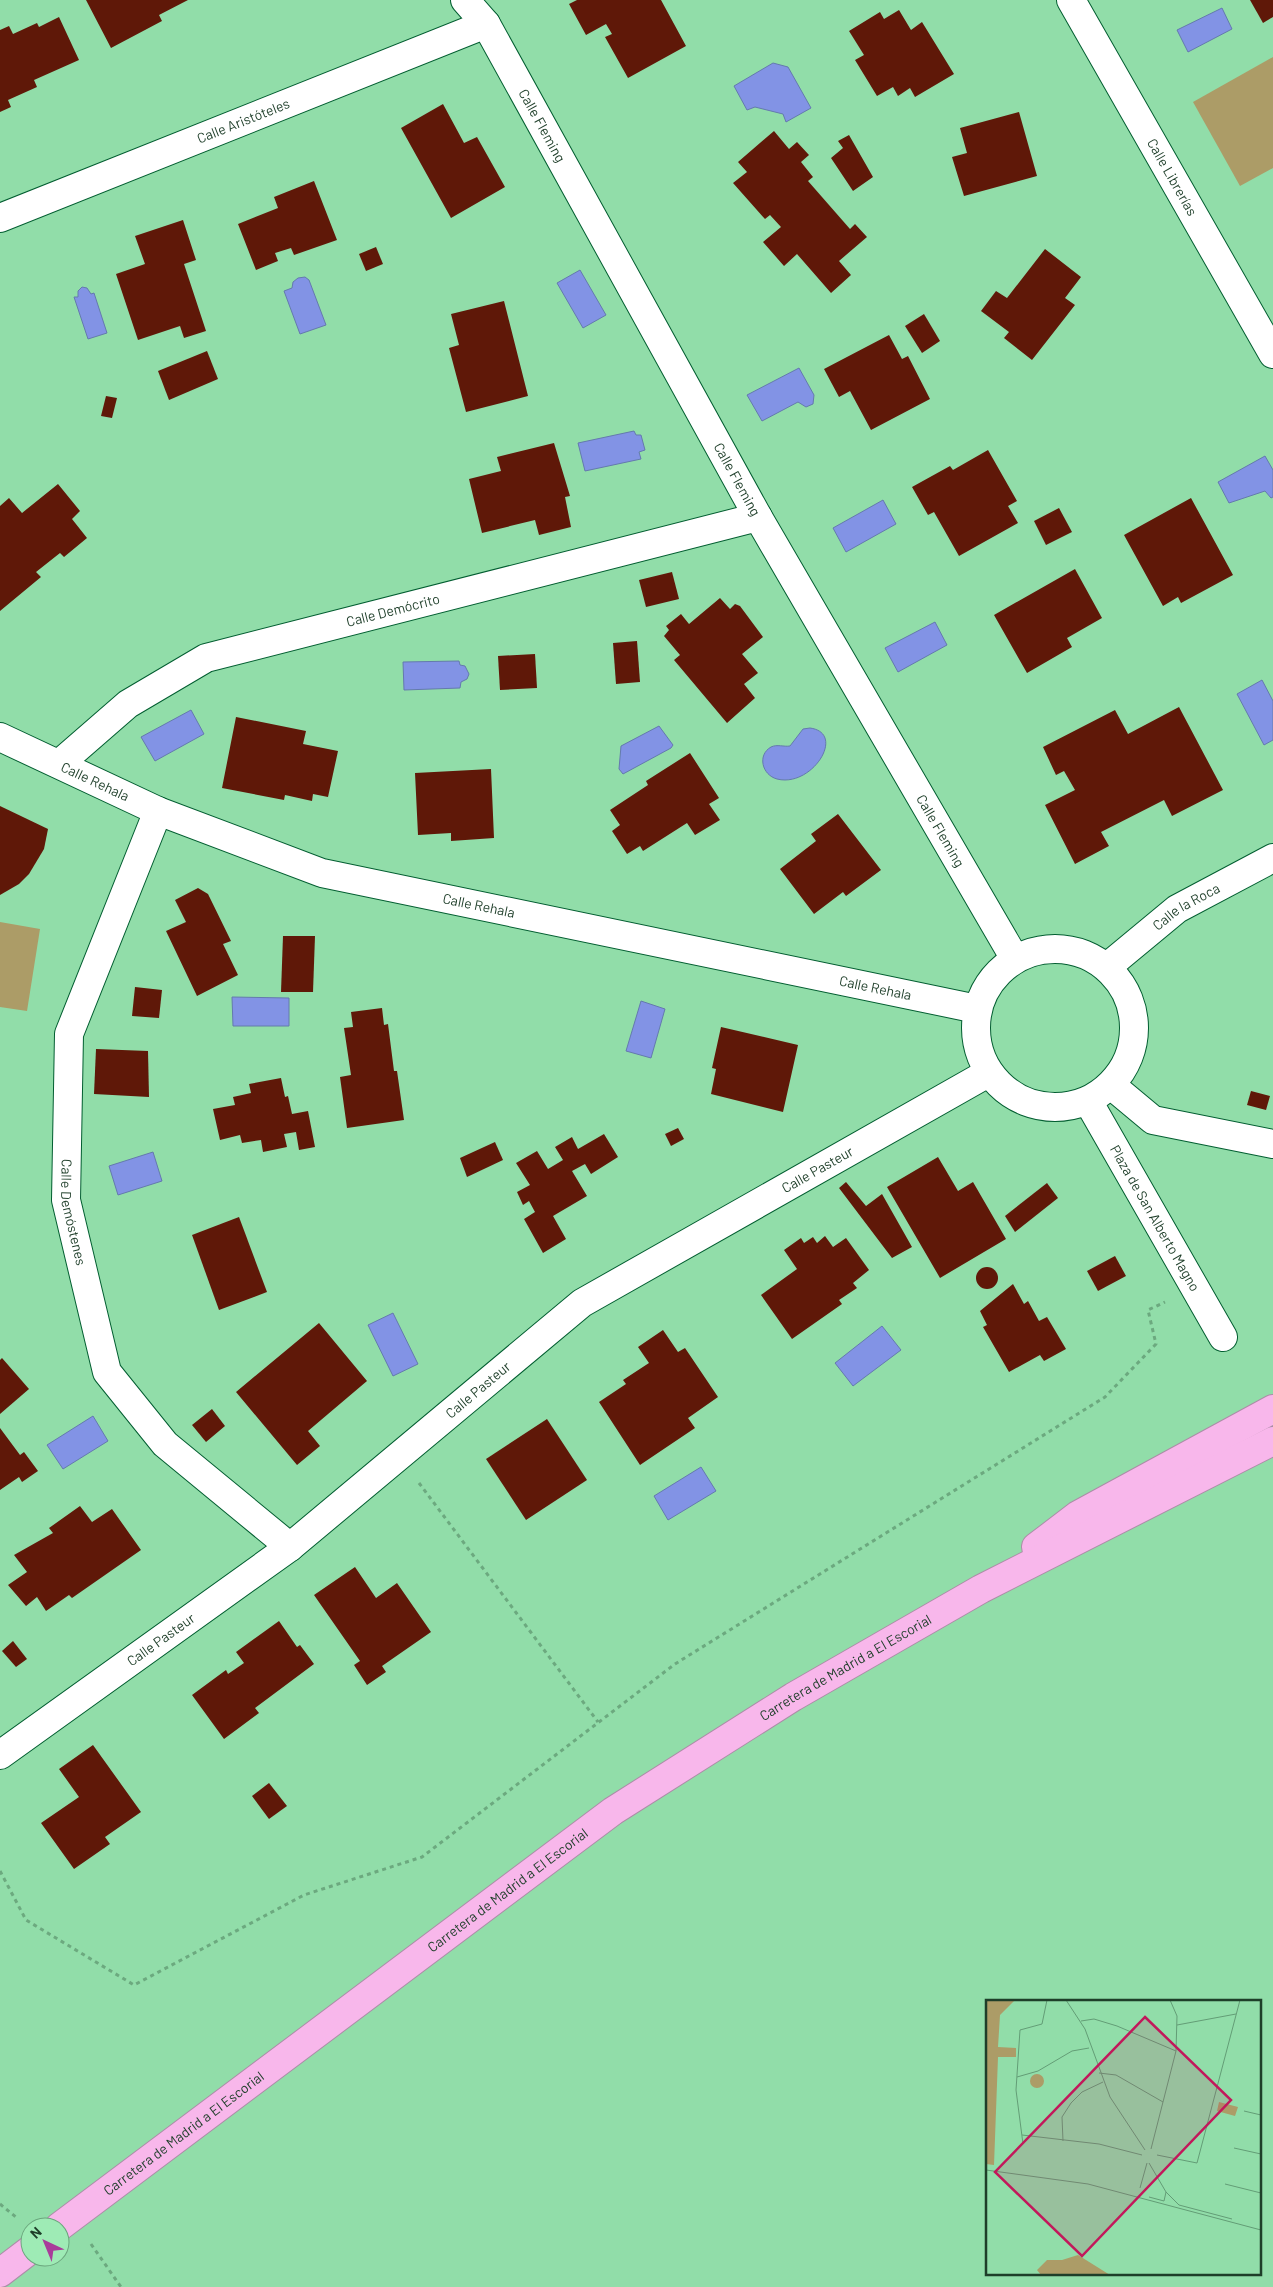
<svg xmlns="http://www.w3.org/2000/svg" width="1273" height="2287" font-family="Barlow,sans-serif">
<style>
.green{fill:#ac9c67}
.water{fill:#8293e5;stroke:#647aad}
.building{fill:#5f1808}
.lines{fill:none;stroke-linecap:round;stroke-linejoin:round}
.street-casing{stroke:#035e31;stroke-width:30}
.highway-casing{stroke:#ac8da7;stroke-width:30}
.path{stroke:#6ca97f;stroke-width:3;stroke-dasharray:4 4;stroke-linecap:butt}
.street{stroke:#fff;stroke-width:28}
.highway{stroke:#f8b7eb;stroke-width:28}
.labels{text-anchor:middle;stroke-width:5;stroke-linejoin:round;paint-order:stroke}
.street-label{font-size:14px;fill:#1e3e29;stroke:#9eebb5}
.inset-road{fill:none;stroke:#639d76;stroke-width:1}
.view{fill:#c2185b;fill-opacity:0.15;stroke:#c2185b;stroke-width:2.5}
.inset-edge{fill:none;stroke:#1e3e29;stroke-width:2.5}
</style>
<rect width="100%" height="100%" fill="#91dda9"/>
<g class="green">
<path d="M1273,57V168L1240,186L1193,102Z"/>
<path d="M0,922L40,929L27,1011L0,1007Z"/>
</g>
<g class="water">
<path d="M1222,8L1232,29L1188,52L1177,30Z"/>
<path d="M773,63L788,67L811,108L786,122L783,114L755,107L747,110L734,86Z"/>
<path d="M580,270L606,315L583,328L557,283Z"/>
<path d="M305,277L309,280L326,325L300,334L284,291L292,288L293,282L298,278Z"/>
<path d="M82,287L87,288L91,294L94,293L107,333L88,339L74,297H78V291Z"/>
<path d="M799,368L814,395L813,404L806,407L798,402L762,421L747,395Z"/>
<path d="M634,431L636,435H641L645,450L639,452L641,459L585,471L578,443Z"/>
<path d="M1265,456L1273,470V497L1271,498L1265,491L1229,503L1218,482Z"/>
<path d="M883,500L896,524L846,552L833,528Z"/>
<path d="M935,622L947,645L898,672L885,648Z"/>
<path d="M459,661L460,665L465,666L469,674L467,679L461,682L460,688L404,690L403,662Z"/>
<path d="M1262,680L1273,701V740L1264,745L1237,694Z"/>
<path d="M191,710L204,734L155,761L141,737Z"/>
<path d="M659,726L673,745L671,748L623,774L619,769L621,746Z"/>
<path d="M810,728C847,733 812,788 777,779C762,775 757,755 771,747C777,744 784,747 790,746L803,729Z"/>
<path d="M232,997L289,998V1026H233Z"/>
<path d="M641,1001L665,1009L651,1058L626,1051Z"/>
<path d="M153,1152L162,1181L118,1195L109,1166Z"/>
<path d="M393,1313L418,1364L393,1376L368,1325Z"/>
<path d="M882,1326L901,1350L853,1386L835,1363Z"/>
<path d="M93,1416L108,1441L63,1469L47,1445Z"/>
<path d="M701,1467L716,1491L668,1520L654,1496Z"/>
</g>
<g class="building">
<path d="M86,0H188L159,15L162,21L111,48Z"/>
<path d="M577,0H661L686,46L628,78L605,37L612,34L606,24L586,35L569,4Z"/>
<path d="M1250,0H1273V17L1263,23Z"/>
<path d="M899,10L911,30L922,22L954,74L915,97L910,88L898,96L893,87L877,96L855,60L864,55L849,31L880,12L884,19Z"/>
<path d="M59,17L79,60L34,80L37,87L8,100L11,107L0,112V30L9,26L13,34L37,23L39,27Z"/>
<path d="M443,104L464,143L477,137L505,187L451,218L401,128Z"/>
<path d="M1019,112L1037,176L964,196L952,157L967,153L960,128Z"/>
<path d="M774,131L789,149L797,142L809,155L801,162L813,177L808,181L850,229L855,224L867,237L839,261L851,275L831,293L797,254L784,266L763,242L781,227L770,215L765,219L733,183L747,172L738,162Z"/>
<path d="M849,135L873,177L853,191L831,158L843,148L838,141Z"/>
<path d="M314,181L337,240L294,255L291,248L275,253L278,261L256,270L238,224L278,208L274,197Z"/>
<path d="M183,220L196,260L184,264L206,331L184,338L180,326L138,340L116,274L145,264L135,236Z"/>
<path d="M376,247L383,264L366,271L359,254Z"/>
<path d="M1045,249L1081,277L1065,298L1075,305L1032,360L1004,338L1009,332L981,311L996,291L1007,298Z"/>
<path d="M504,301L528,396L466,412L449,348L459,345L451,314Z"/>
<path d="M924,314L940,341L922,353L905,326Z"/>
<path d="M889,335L902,359L908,356L930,399L871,430L850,391L839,397L824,369Z"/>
<path d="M207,351L218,379L169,400L158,371Z"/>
<path d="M106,396L117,398L112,418L101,416Z"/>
<path d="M554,443L570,496L565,497L571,527L539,535L535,520L482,533L469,479L501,471L497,457Z"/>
<path d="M988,450L1017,501L1008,506L1018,523L959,556L934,512L928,515L912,487L950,466L953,470Z"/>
<path d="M58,484L80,511L72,519L87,538L64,557L60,553L36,572L41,577L0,611V506L9,498L22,513Z"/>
<path d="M1191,498L1233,575L1181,603L1178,597L1163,606L1124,535Z"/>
<path d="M1059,508L1072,532L1046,545L1034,521Z"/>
<path d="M1075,569L1102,618L1067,638L1072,647L1027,673L994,615Z"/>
<path d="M672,572L679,599L646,607L639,580Z"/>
<path d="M720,598L730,609L735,604L740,606L763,637L742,654L758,673L744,684L755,698L727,723L674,660L680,655L664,636L669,630L666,626L681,614L689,624Z"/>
<path d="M637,641L640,682L616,684L613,643Z"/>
<path d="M535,654L537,688L500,690L498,656Z"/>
<path d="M1179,707L1223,790L1172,816L1164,800L1101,832L1109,846L1075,864L1045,805L1075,790L1064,771L1056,775L1043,747L1115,710L1128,734Z"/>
<path d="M236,717L306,731L303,744L338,751L328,797L313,794L312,801L285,795L284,800L222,788Z"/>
<path d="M690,753L719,798L709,804L720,820L695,835L687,823L643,851L640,846L627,854L612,831L620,825L610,810L648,785L646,781Z"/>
<path d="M491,769L494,838L451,841V833L418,835L415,773Z"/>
<path d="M0,806L48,829L44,849L29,874L19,884L0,895Z"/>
<path d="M838,814L881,870L846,896L843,892L814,914L780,869L816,841L811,834Z"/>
<path d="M198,888L208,894L231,941L223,944L238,975L197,996L166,931L186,922L175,900Z"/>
<path d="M283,936H315L313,992H281Z"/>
<path d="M135,987L162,990L159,1018L132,1016Z"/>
<path d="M382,1008L384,1025L388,1024L394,1071H397L404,1120L347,1128L340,1077L351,1075L344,1028L353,1027L351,1012Z"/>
<path d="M721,1027L798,1045L783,1112L711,1094L716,1069L712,1068Z"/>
<path d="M96,1049L148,1051L149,1097L94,1094Z"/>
<path d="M281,1078L285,1097L288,1096L292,1114L308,1111L315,1147L299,1150L296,1132L284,1134L287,1147L263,1152L261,1140L242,1143L240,1135L220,1140L213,1109L235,1105L233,1097L251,1093L249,1084Z"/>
<path d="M1251,1091L1270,1096L1266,1110L1247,1105Z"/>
<path d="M678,1128L684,1139L671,1146L665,1134Z"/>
<path d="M604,1134L618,1157L591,1174L585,1164L572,1171L587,1196L553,1216L566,1239L543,1253L524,1219L535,1212L529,1201L523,1205L517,1192L530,1185L516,1163L537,1151L548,1169L563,1160L555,1147L572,1137L578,1149Z"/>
<path d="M495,1142L503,1160L467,1177L460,1158Z"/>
<path d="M938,1157L958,1191L973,1182L1006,1239L940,1278L887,1187Z"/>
<path d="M846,1182L866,1206L882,1194L912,1247L892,1258L839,1188Z"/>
<path d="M1047,1183L1058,1198L1015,1232L1005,1216Z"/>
<path d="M239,1217L267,1292L219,1310L192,1235Z"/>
<path d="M825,1236L833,1247L846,1238L869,1270L853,1283L857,1288L839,1300L842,1304L792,1339L761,1295L797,1269L784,1250L801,1238L804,1243L813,1237L817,1243Z"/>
<path d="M1115,1256L1126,1276L1098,1291L1087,1271Z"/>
<circle cx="987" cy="1278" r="11"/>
<path d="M1013,1284L1024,1304L1028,1301L1039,1321L1047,1317L1066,1349L1044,1361L1040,1355L1009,1372L983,1327L987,1325L980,1311Z"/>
<path d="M319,1323L367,1381L308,1431L320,1446L297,1465L236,1392Z"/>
<path d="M663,1330L678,1352L685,1348L718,1397L688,1418L695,1428L640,1465L599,1402L626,1384L623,1380L649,1363L638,1347Z"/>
<path d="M2,1358L29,1389L0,1414V1360Z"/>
<path d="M212,1409L225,1426L206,1442L192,1425Z"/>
<path d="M547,1419L587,1480L526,1520L486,1459Z"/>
<path d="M0,1428L20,1455L24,1452L38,1471L22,1482L19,1477L0,1490Z"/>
<path d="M80,1506L92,1522L112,1509L141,1550L72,1598L69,1595L46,1611L37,1597L26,1606L8,1585L27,1572L14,1555L53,1533L49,1528Z"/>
<path d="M355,1567L376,1598L397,1583L431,1632L382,1666L386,1672L367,1685L354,1665L360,1661L314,1595Z"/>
<path d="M279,1621L297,1647L300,1645L314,1664L255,1708L259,1713L224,1739L192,1695L226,1670L228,1674L244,1663L236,1652Z"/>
<path d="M13,1641L27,1659L16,1667L2,1651Z"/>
<path d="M93,1745L141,1812L105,1837L110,1844L74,1869L41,1823L79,1797L59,1769Z"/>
<path d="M269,1783L287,1806L269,1819L252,1796Z"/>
</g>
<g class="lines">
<g class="street-casing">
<g id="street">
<path id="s1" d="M465,0L486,24L758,517L1015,959"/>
<path id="s2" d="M1071,0L1273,354"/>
<path id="s3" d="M0,218L486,24"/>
<path id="s4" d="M0,737L158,811L322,873L977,1009"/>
<path id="s5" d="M59,764L128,704L206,658L758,517"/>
<path id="s6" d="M158,811L69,1034L66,1200L107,1372L165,1444L290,1547"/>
<circle cx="1055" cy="1028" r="79"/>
<path id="s7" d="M1107,967L1177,909L1273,858"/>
<path d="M1111,1085L1153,1120L1273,1144"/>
<path id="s8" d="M1088,1101L1223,1337"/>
<path id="s9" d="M0,1755L290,1547L582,1303L988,1073"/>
</g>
</g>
<g class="highway-casing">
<g id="highway">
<path d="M1036,1547L1078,1515L1273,1409"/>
<path id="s10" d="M59,2227L613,1811L793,1697L981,1589L1273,1441"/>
<path d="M0,2273L30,2250"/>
</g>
</g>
<g class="path">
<path d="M419,1483L598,1722"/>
<path d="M0,1871L26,1920L134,1985L304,1895L422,1857L675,1664L1105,1397L1156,1344L1148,1310L1165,1302"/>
<path d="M0,2204L17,2218"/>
<path d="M91,2244L121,2287"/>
</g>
<use href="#street" class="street"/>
<use href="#highway" class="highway"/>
</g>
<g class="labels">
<g class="street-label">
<text dy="5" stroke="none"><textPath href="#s3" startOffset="262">Calle Aristóteles</textPath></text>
<text dy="5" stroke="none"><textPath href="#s1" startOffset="148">Calle Fleming</textPath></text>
<text dy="5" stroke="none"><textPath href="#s2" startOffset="204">Calle Librerías</textPath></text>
<text dy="5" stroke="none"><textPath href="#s1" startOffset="552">Calle Fleming</textPath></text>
<text dy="5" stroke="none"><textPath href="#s5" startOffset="375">Calle Demócrito</textPath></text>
<text dy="5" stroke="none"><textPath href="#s4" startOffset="105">Calle Rehala</textPath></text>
<text dy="5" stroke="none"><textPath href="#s1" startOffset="958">Calle Fleming</textPath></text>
<text dy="5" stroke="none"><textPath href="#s4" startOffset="510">Calle Rehala</textPath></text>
<text dy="5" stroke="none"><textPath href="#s7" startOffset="100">Calle la Roca</textPath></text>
<text dy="5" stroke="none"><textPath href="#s4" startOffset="915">Calle Rehala</textPath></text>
<text dy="5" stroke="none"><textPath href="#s9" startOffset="1008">Calle Pasteur</textPath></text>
<text dy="5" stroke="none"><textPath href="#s6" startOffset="419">Calle Demóstenes</textPath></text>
<text dy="5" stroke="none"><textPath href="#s8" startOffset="135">Plaza de San Alberto Magno</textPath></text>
<text dy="5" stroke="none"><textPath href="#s9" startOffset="602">Calle Pasteur</textPath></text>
<text dy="5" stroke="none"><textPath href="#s9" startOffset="198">Calle Pasteur</textPath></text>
<text dy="5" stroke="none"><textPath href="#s10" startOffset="966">Carretera de Madrid a El Escorial</textPath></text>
<text dy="5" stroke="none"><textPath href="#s10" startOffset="561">Carretera de Madrid a El Escorial</textPath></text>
<text dy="5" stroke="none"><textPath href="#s10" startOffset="156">Carretera de Madrid a El Escorial</textPath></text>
</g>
</g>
<g transform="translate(986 2000)">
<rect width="275" height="275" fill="#91dda9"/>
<path d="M0,0H29L14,15L12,47L30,48V57H12L8,165L0,164ZM44 81a7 7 0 1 1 14 0a7 7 0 1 1-14 0ZM233,102L252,107L249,116L231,111ZM92,255L124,275H55L51,270L61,260H76Z" fill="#ac9c67"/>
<path class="inset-road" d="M80,0L99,29L124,97L159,150M95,21L108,19L131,26L190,51M191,25L250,14M113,73L130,75L177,102M31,77L52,71L86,51L103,48M258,111L275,115M36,135L113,144L156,155M77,141L76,117L85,103L96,92L117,82M37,144L30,90L34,30L56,24L61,0M248,148L275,154M165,149L190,51L191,16L184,0M171,155L211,163L254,0M163,163L180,192M0,170L102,184L275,230M239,184L275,193M154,188L161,163M180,192L193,205L246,219M163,197L178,201L180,192"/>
<path class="view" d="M159,17L245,100L96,256L9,172Z"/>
<rect width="275" height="275" class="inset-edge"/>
</g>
<g transform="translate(45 2242) rotate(316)"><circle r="24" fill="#9eebb5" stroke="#6ba67d"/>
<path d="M0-4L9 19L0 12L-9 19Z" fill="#a93c9a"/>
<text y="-8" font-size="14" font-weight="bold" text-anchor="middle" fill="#1e3e29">N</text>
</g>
</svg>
